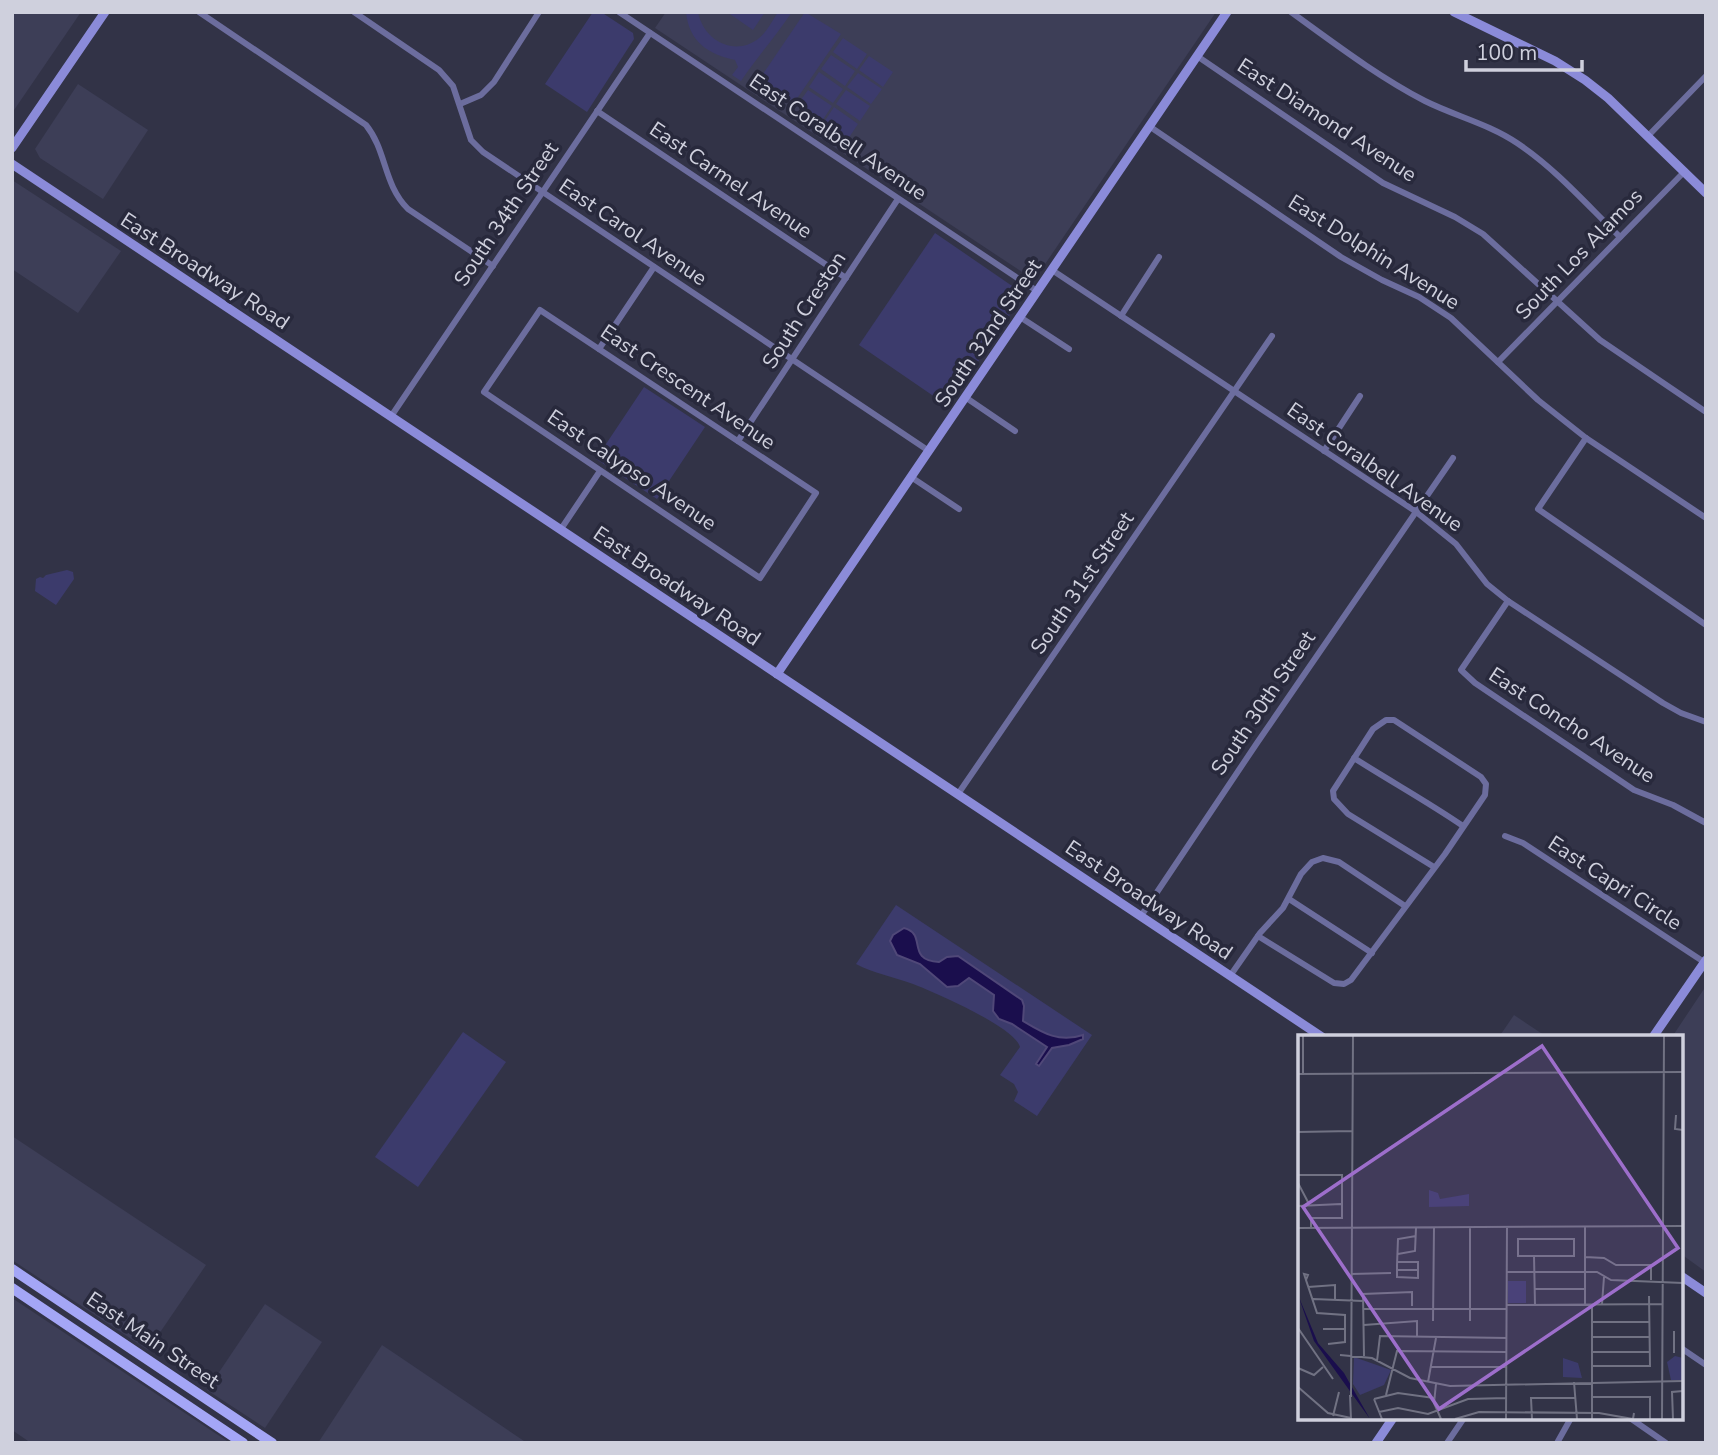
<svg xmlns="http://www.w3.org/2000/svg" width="1718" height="1455" font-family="'Nunito Sans',sans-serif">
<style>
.built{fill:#3d3e57}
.green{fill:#3c3b6c}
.water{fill:#1a0e4d;stroke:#504878;stroke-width:2}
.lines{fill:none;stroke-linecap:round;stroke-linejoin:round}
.street{stroke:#6c6d9e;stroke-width:6}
.secondary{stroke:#8b8bd9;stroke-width:9}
.primary{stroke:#a4a6f6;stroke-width:10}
.labels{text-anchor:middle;stroke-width:7;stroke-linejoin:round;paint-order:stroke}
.street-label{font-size:21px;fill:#cfd0dd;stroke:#28293c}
.inset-road{fill:none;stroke:#717283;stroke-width:2}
.view{fill:#9d6ecb;fill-opacity:0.15;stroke:#9d6ecb;stroke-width:3.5}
.inset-edge{fill:none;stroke:#cfd0dd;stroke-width:3.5}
</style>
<rect width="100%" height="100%" fill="#323347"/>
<g class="built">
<path d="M12,12H81L12,113Z"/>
<path d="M666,12H1216L1037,276L1031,278L655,28Z"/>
<path d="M78,84L148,130L103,199L40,158L35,149Z"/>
<path d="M12,180L121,251L78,313L12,269Z"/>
<path d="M1706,986V1272L1681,1254V1037H1672Z"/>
<path d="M1514,1015L1547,1037H1499Z"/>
<path d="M12,1136L206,1265L148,1350L12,1260Z"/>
<path d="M12,1298L230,1443H31L12,1430Z"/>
<path d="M265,1304L322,1342L265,1428L207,1390Z"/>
<path d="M382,1345L391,1351L527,1443H318Z"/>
</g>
<g class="green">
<path d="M593,12H601L633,33L634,39L587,112L545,84Z"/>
<path d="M686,12H698C703,40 734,57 758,39C767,32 772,21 778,12H792C776,36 757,57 741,81L732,75L738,67L735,60C708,54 689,42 686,12Z"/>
<path d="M727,12H765L753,30Z"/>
<path d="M805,12L841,34L794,103L759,80Z"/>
<path d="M843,38L867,54L857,69L833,52Z"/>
<path d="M831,55L855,71L845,86L821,69Z"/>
<path d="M869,56L893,72L883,87L859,70Z"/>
<path d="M819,72L843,89L833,103L809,87Z"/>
<path d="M858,73L882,89L871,104L847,87Z"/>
<path d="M808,90L832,106L822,121L798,104Z"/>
<path d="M846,90L870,106L860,121L836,104Z"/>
<path d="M834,107L858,124L848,139L824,122Z"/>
<path d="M935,233L1024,294L948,406L859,345Z"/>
<path d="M644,387L705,427L657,499L596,459Z"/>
<path d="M67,570L73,572L74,579L56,605L35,591L36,579L40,577L43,578L46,575Z"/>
<path d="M896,905L1092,1035L1037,1116L1014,1101L1018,1092L1014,1084L1000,1075L1020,1047C1015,1027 934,992 913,984C894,977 873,973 856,964Z"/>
<path d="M463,1032L506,1062L418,1187L375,1157Z"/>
</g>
<path class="water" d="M904,928C928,934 905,960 939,962L947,957L958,956L1022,1000L1024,1006L1023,1021C1043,1033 1059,1043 1083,1035V1039L1069,1045L1052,1048L1039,1066L1036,1064L1047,1047L1012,1024L999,1019L993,1011L994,995L969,978L958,986L947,987L920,964L897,955L890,941L893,935Z"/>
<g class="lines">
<g class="street">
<path d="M199,12L366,125C387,151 383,184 408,209L493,266"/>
<path d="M354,12L439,70L453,86L471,140L483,152L929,451"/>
<path d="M619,12L1037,291"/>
<path d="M1291,12C1334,43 1377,76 1425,101C1455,116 1489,124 1517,143C1556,169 1587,205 1620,237"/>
<path d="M1197,56L1383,183L1455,217L1483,234L1600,340L1706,412"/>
<path d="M460,104L481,95L494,82L539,12"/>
<path d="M597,111L846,278"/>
<path d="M1149,126L1341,257L1382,280L1419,297L1451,318L1538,400L1586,438L1706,518"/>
<path d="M1648,136L1706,76"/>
<path d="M1052,270L1415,511L1456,544L1487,584L1508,601L1663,703L1681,713L1706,722"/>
<path d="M540,310L816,493L760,578L484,392Z"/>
<path d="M1121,316L1159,257"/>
<path d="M1020,317L1069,349"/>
<path d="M599,349L654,267"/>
<path d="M1498,362L1685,171"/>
<path d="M965,397L1015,431"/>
<path d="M392,415L650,33"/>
<path d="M1586,438L1538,509L1706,625"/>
<path d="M738,441L898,199"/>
<path d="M1324,451L1360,396"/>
<path d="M911,477L959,509"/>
<path d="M561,529L600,471"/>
<path d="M1508,601L1461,670L1475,683L1634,790L1673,805L1706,823"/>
<path d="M1354,758C1390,781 1428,802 1463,826"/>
<path d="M958,794L1272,336"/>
<path d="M1505,836L1523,843L1704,962"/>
<path d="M1289,899L1372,953"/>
<path d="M1141,916L1257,743L1453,458"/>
<path d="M1258,936L1334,983L1344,984L1351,980L1445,854L1485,795L1486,784L1481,777L1394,720H1386L1373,729L1333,791L1334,799L1348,814L1434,867"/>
<path d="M1230,976L1260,933L1283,908L1301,874L1312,862L1323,858L1339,862L1405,906"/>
<path d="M1681,1348L1706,1365"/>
<path d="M1630,1418L1666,1443"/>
<path d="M1447,1443L1464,1418"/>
<path d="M1557,1443L1571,1418"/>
</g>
<g class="secondary">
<path d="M1454,12L1555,61L1585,80L1608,98L1706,193"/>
<path d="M12,148L105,12"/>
<path d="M12,164L1322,1037"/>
<path d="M777,674L1227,12"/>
<path d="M1653,1037L1706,960"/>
<path d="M1681,1276L1706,1293"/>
<path d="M1376,1443L1393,1418"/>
</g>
<g class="primary">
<path d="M12,1269L272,1443"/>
<path d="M12,1288L243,1443"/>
</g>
</g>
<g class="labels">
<g class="street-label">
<text transform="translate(1327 120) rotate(33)" y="7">East Diamond Avenue</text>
<text transform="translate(838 137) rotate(34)" y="7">East Coralbell Avenue</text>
<text transform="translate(731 180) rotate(34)" y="7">East Carmel Avenue</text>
<text transform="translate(506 214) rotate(-56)" y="7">South 34th Street</text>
<text transform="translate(633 232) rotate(34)" y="7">East Carol Avenue</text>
<text transform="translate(1374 252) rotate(32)" y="7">East Dolphin Avenue</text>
<text transform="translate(1579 254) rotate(-46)" y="7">South Los Alamos</text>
<text transform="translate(205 271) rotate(33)" y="7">East Broadway Road</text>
<text transform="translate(804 310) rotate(-57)" y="7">South Creston</text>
<text transform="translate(988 333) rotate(-56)" y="7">South 32nd Street</text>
<text transform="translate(688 387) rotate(34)" y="7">East Crescent Avenue</text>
<text transform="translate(1375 467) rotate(35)" y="7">East Coralbell Avenue</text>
<text transform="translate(632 470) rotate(34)" y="7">East Calypso Avenue</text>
<text transform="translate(1082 583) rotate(-56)" y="7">South 31st Street</text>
<text transform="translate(677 586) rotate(34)" y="7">East Broadway Road</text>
<text transform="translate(1263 703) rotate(-56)" y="7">South 30th Street</text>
<text transform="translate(1572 725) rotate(33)" y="7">East Concho Avenue</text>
<text transform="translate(1615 883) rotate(33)" y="7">East Capri Circle</text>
<text transform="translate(1149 900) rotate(34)" y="7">East Broadway Road</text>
<text transform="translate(153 1340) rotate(34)" y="7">East Main Street</text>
</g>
</g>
<g transform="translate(1298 1035)">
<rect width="385" height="385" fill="#323347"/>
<path d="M131,155L140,158L142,164L171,159V171L131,172ZM210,246H228V268H210ZM377,321L385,323V345H373L369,327ZM56,322L93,335L86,350L62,360L55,349ZM265,323L280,328L284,343L265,342Z" fill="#3c3b6c"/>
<path d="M0,260L20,308L46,338L72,384L16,306Z" fill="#1a0e4d"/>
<path class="inset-road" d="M5,1V39M0,39L385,37M378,80L377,94L385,95M0,97L54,96M0,140H44V183H13V193M0,148L11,169M0,171L43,169M0,193L385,191M220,204H276V221H220ZM100,219L117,216L118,193M236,221L237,270M287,222L306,223L318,230H353V245M99,227H120V243L99,242V230L100,204L118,201M99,235H121M209,237H299L313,245L385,248M53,239L93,238M8,245L6,239L10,240L8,245L19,278L47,280V307L30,309M10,252L37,250V264M236,254H287M15,264L65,266M287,269V192M304,269L306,242M209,270L364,269M65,274H209M135,286L136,193M172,286V193M294,287H352M66,290L119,286V301M0,293L35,344M25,294H47M376,296V318M295,302H352M294,317H352M42,320L74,323L112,343L152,351L385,346M66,321L65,259L114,257V271M79,326L82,301L209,303M294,331H352L351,261M133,332H208M0,333L16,340L25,332M130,347L138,303M276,347L279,384M138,349L136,368L143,384M0,352L30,378L53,383M52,360L53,384M88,360L99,316L208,317M53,362L55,1M295,362H352V384M76,364L100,358L136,363M76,364L84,384M81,377L100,373L130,379L170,364L208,363M35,381L41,357M157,384L181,377L301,378L335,384L336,378M208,384L209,192M234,384L233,363H277M294,384V269M364,384L366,1M375,384L374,357L385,356"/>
<path class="view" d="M244,11L380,213L141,374L5,172Z"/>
<rect width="385" height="385" class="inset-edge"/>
</g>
<rect width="1718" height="1455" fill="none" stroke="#cfd0dd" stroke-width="28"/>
<path d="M1466 60v10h116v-10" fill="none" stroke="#cfd0dd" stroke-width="3.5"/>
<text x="1476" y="60" font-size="21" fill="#cfd0dd" stroke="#28293c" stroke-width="5" paint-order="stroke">100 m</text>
</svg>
